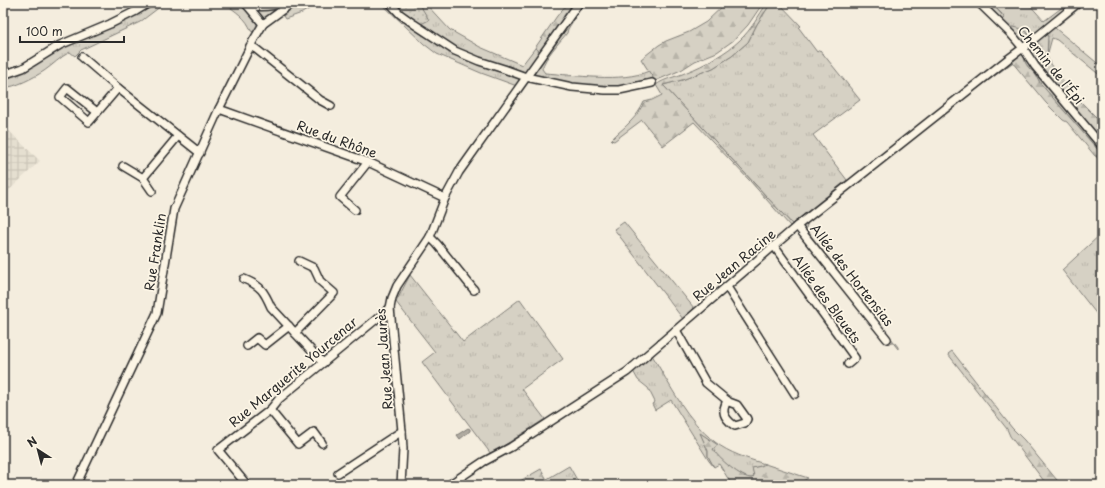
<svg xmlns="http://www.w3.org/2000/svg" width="1105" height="488" font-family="'Playpen Sans',sans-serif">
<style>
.industrial{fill:url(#industrial-grid)}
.grass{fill:url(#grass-tufts);stroke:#807e78}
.forest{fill:url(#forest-firs);stroke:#807e78}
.garden{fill:url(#garden-dots);stroke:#807e78}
.water{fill:#afaaa0;stroke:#7a7771}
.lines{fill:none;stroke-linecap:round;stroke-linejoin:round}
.street-casing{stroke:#2b2b2b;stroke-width:10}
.street{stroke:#fcf5e5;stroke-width:7}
.labels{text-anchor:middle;stroke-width:3.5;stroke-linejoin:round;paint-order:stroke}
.street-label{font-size:13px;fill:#2b2b2b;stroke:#fcf5e5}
</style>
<defs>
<pattern id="industrial-grid" width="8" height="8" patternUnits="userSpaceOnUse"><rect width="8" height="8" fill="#e5dfd0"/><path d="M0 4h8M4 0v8" fill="none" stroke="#c5c0b3"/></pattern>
<pattern id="grass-tufts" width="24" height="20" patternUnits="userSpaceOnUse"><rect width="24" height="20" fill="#d6d1c4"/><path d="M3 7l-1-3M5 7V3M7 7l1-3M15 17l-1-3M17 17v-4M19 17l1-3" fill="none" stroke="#b8b4a9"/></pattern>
<pattern id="forest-firs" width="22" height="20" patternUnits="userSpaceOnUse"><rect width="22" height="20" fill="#d6d1c4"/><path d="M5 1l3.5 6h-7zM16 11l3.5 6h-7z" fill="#b8b4a9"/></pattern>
<pattern id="garden-dots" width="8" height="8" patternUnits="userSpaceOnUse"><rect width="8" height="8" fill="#d6d1c4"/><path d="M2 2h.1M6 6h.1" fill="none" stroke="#b8b4a9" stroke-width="1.8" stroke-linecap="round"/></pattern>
</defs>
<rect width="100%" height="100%" fill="#f4edde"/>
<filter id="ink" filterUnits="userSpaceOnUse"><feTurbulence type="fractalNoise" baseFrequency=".025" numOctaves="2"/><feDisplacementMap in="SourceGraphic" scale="8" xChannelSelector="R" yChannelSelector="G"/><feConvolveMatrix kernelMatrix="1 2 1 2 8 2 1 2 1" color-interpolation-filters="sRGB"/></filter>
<g filter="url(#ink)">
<path class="industrial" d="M3,125L40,161L3,196Z"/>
<g class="grass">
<path d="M153,3H165L140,22L81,50L75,56L70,52C60,57 53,65 44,71C33,78 16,87 3,88V78L62,47L145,8Z"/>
<path d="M224,3C228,3 234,2 237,3C240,4 243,7 245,8C253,15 262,23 254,32L251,31C247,18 235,11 224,3Z"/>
<path d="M299,3H319L302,13L285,19L283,16Z"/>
<path d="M381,3H386C418,43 471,58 518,76L522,80L517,86L481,73L437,54L424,44Z"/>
<path d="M417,3H425L450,30L480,47L522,65L535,48L541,52L529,68L524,73L463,52L416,23L423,10Z"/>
<path d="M581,3H584L568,29L567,33C559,43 545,57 542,69L545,73C575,75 621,83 649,71L655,81L629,87L572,86L531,75Z"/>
<path d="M771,3H779L801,26L799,28L817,52L820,50L860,100L813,135L847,180L792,224L663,85L682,80L713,68L732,56L748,42L757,24Z"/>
<path d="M991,3H1028L1044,21L1068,3H1073L1033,35L1030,36C1023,25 1020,32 1010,28C1007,27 1003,22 1000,20L1002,14Z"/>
<path d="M1081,3H1086L1055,28L1102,67V77L1057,40L1052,38L1047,56L1048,41L1045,34Z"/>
<path d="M285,4L263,20L252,9Z"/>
<path d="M1015,56V60L1012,63L958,103L808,222L806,228L812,237L898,347V349L803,227L806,223Z"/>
<path d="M1024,58L1102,150V160L1098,159L1096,156H1097L1098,150L1040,83C1038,79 1036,75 1033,71C1028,67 1025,65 1024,58Z"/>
<path d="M624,222L694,308L683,319L614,229Z"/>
<path d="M1102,233V321L1062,270Z"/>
<path d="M410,275L463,342L520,299L563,359L522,389L545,419L491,454L422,362L435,352L396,302Z"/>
<path d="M652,355C670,385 687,421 715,442C729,453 748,459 765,464L761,466L753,468L754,476L752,478C741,479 722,461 715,453L713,449L717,445L701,434L708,451V456L714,467L709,461L671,400L655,410L652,404L655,402L648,388L638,380L633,371Z"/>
<path d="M569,466L580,485H550L547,479Z"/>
</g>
<g class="forest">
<path d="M572,3V8L541,52L535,48L557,16L567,4Z"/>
<path d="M726,3H763L748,25L734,40L717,52L695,61L681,70L655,81L641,59L659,45L666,41L689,32L706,22Z"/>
<path d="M767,3H771L757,24L748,42L732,56L713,68L682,80L663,85L792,224L790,226L750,181L694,122L663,146L642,120L614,141L611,140C617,133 625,128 631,121C636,116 641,109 644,102L652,100L662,95L656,85C665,78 677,77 687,72C703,66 728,52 740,40C751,30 759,15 767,3Z"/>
<path d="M982,3H991L1004,17L1003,20H1000Z"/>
<path d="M1012,27C1020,28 1025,29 1030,36L1027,40L1024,41L1017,38L1010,28Z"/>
<path d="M1045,34L1048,36L1047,56L1050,64L1073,94L1102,123L1101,135H1098L1090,127L1033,59C1029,46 1035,41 1045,34Z"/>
<path d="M1018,54H1021L1024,56C1025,64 1027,66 1032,71C1036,74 1038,79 1040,83L1098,150L1100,154L1097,156H1095L1067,122L1063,120L1046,103L1012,62L1015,60V56Z"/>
<path d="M952,351L1012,428L1024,440L1061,485H1047L1010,436L1007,429L948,354Z"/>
<path d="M700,433L718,445L713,449C718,458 742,479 752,478L754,476L752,468L761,466L765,464L808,478L797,485H732L719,464L714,467L708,456V451Z"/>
<path d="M541,469L550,485H513Z"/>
</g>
<path class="garden" d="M394,3H417L423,10L429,20L421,24L416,23Z"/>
<path class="water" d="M468,428L470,429V431L460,439L457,435Z"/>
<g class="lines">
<g class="street-casing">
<g id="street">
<path d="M390,3L400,14L414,24L455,51L479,61L504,69L526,77L572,87L605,90H619L652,83"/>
<path d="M979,3L1011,34L1023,48L1035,66L1102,146"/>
<path d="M247,5C261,8 271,7 284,3"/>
<path d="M247,5L263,24"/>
<path d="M250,46L256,49L320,100L331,106"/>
<path d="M82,57L118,88L200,153"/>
<path d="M3,75L23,68L60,45L110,24L136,11L149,3"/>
<path d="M219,109L368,162L445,198"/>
<path d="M97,112L67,88L60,97L89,122L118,88"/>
<path d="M123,166L143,178L152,191"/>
<path d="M143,178L178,136"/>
<path d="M355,210L340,197L368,162"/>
<path d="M797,226L887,339"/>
<path d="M430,237L437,244L474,290"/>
<path d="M774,246L855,358L848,364"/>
<path d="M244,279C261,286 264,291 271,307L323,363"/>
<path d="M727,287L795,394"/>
<path d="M676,330L706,383L729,402L737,405L747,419L745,423L735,426C730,423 723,416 724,410C724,407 726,403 727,400"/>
<path d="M295,333L334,293L320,281L314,268L299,261"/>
<path d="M247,346L257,338L265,345L289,326"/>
<path d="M270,410L298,444L314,432L322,443"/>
<path d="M338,473L402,431"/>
<path d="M76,485L157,313L174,209L219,109L253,41L263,24L292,3"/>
<path d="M247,485L218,450L270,410L279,399L390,308"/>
<path d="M401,485L403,449L402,431L390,308L392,298L397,286L430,237L445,198L459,172L579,3"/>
<path d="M449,485L483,462L511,447L627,372L797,226L1008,59L1023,48L1078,3"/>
</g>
</g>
<use href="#street" class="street"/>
</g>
</g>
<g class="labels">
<g class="street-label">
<text transform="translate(1051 65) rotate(51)" y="5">Chemin de l'Épi</text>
<text transform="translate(337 139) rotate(20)" y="5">Rue du Rhône</text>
<text transform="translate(155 252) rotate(-81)" y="5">Rue Franklin</text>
<text transform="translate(734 265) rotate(-40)" y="5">Rue Jean Racine</text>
<text transform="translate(852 275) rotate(52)" y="5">Allée des Hortensias</text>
<text transform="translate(827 299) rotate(54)" y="5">Allée des Bleuets</text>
<text transform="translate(384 359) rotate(-94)" y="5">Rue Jean Jaurès</text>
<text transform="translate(293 372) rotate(-40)" y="5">Rue Marguerite Yourcenar</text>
</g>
</g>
<rect width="1105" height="488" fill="none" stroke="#fcf5e5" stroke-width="16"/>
<rect x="8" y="8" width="1089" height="472" fill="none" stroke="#2b2b2b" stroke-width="1.5" filter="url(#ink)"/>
<g transform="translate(38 450) rotate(324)" stroke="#fcf5e5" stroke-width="3" paint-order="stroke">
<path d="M0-3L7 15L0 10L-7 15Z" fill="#2b2b2b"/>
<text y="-6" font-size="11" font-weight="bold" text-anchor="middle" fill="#2b2b2b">N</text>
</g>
<path d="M20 36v6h104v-6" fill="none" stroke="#2b2b2b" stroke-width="2"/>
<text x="26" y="36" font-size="12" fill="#2b2b2b" stroke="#fcf5e5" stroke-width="3" paint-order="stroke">100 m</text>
</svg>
